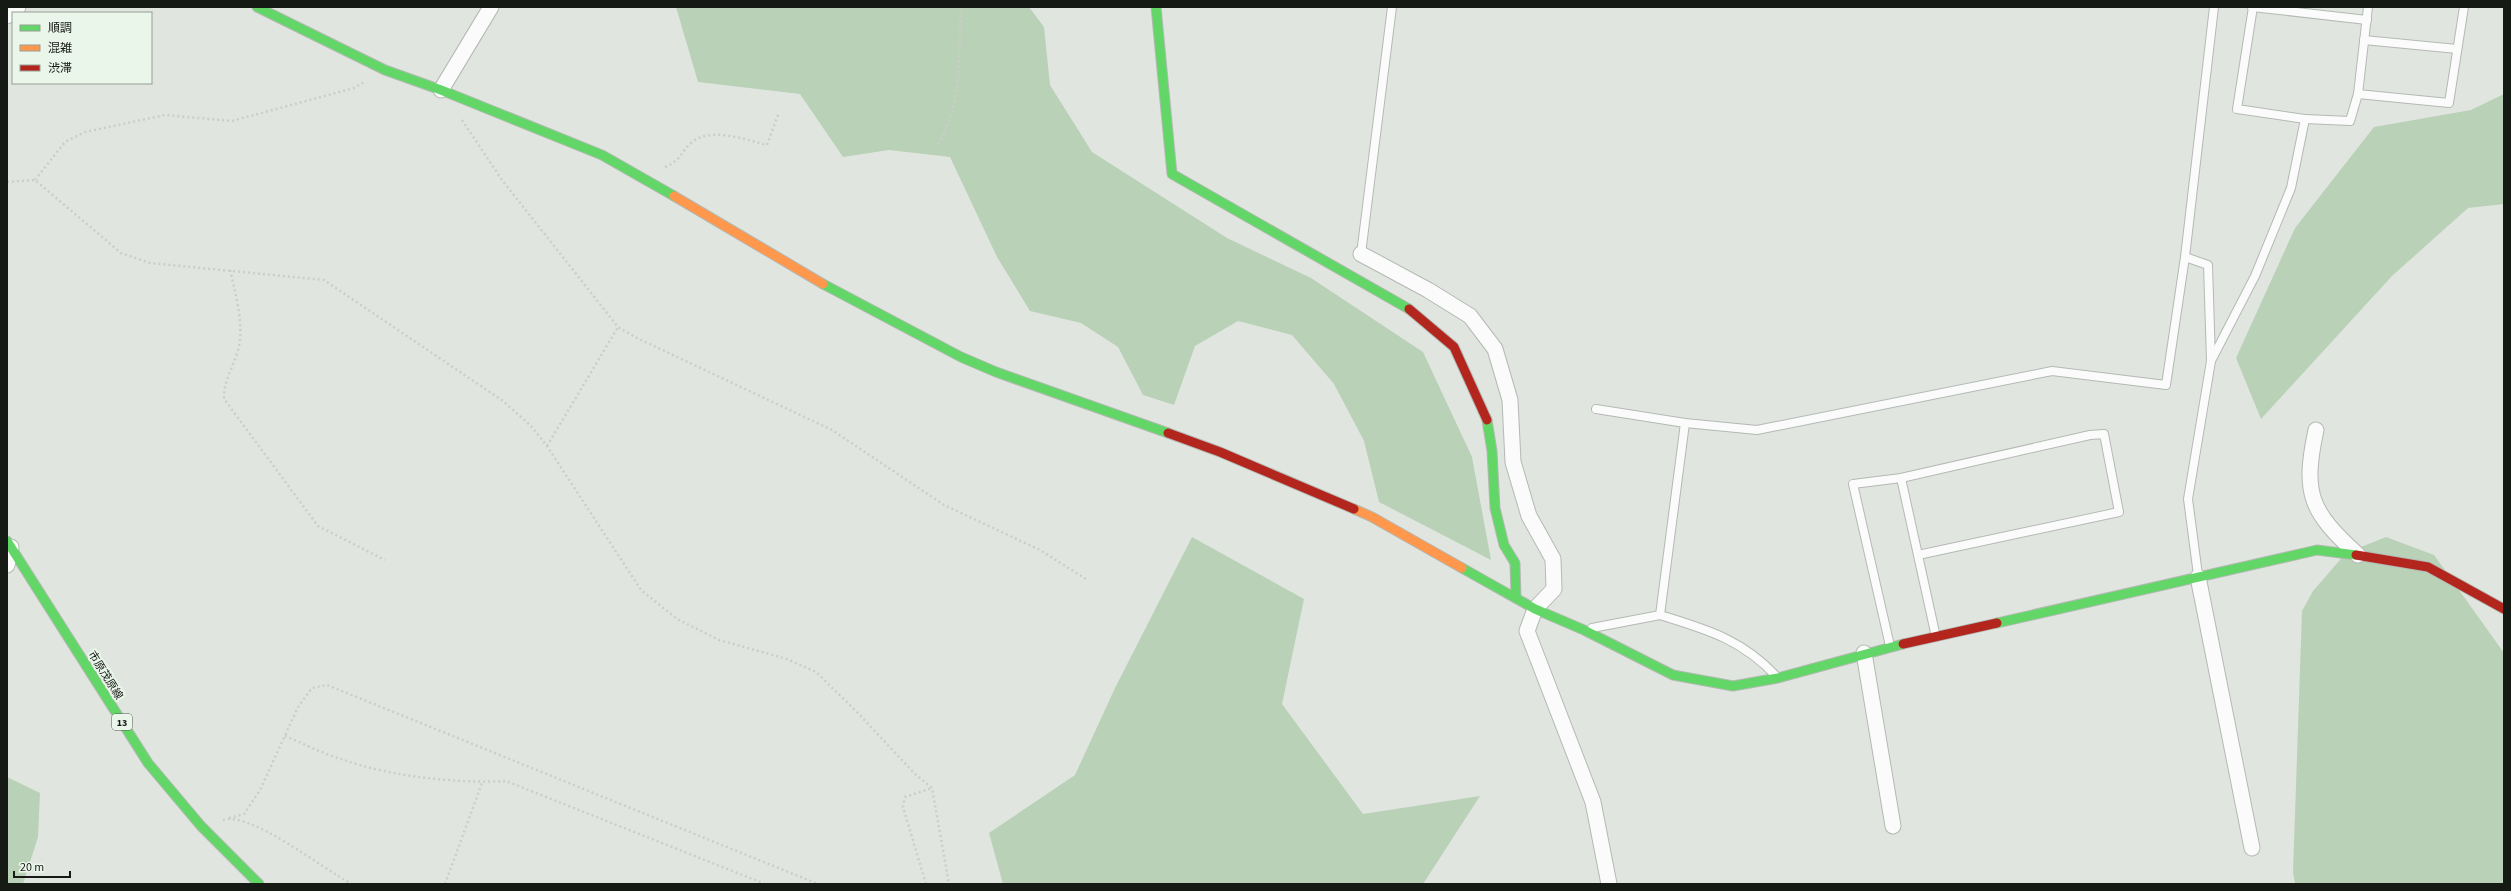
<svg xmlns="http://www.w3.org/2000/svg" width="2511" height="891" font-family="'Source Sans 3','Noto Sans JP',sans-serif">
<style>
.green{fill:#b9d1b7}
.lines{fill:none;stroke-linecap:round;stroke-linejoin:round}
.lane-casing{stroke:#b4b9b4;stroke-width:10}
.street-casing{stroke:#b4b9b4;stroke-width:17}
.fast-casing{stroke:#b4b9b4;stroke-width:11}
.slow-casing{stroke:#b4b9b4;stroke-width:11}
.jam-casing{stroke:#b4b9b4;stroke-width:11}
.path{stroke:#cccdcb;stroke-width:2.5;stroke-dasharray:2 3;stroke-linecap:butt}
.lane{stroke:#fafbfa;stroke-width:8}
.street{stroke:#fafbfa;stroke-width:15}
.fast{stroke:#63d668;stroke-width:9}
.slow{stroke:#ff974d;stroke-width:9}
.jam{stroke:#b3261e;stroke-width:9}
.labels{text-anchor:middle;stroke-width:4;stroke-linejoin:round;paint-order:stroke}
.shield{fill:#eaf6e9;stroke:#565c55;stroke-width:1}
.shield-label{font-size:10px;font-weight:bold;fill:#161a15}
.street-label{font-size:11px;fill:#161a15;stroke:#eaf6e9}
</style>
<rect width="100%" height="100%" fill="#e0e6df"/>
<g class="green">
<path d="M676,7H1029L1044,27L1050,85L1092,152L1227,238L1311,278L1423,352L1472,457L1491,560L1379,502L1364,441L1334,384L1292,335L1238,321L1195,346L1174,405L1143,395L1118,347L1081,323L1030,311L997,257L950,157L889,150L843,157L800,94L698,82Z"/>
<path d="M2504,94V204L2468,208L2392,276L2261,419L2236,358L2295,228L2374,127L2471,110Z"/>
<path d="M1192,537L1304,599L1282,704L1363,814L1480,796L1423,884H1003L989,833L1075,775L1115,688Z"/>
<path d="M2386,537L2434,555L2504,653V884H2295L2293,872L2302,611L2313,591L2346,553Z"/>
<path d="M7,777L40,793L38,837L23,884H7Z"/>
</g>
<g class="lines">
<g class="lane-casing">
<g id="lane">
<path d="M2252,7L2367,20"/>
<path d="M2364,40L2457,49"/>
<path d="M2358,94L2368,7"/>
<path d="M2305,119L2350,121L2358,94L2449,103L2464,7"/>
<path d="M1361,254L1392,7"/>
<path d="M2185,257L2208,265L2211,361L2188,499L2198,575"/>
<path d="M2211,361L2255,276L2291,188L2305,119L2237,109L2253,7"/>
<path d="M1596,409L1685,423L1757,430L2052,371L2166,385L2185,257L2214,7"/>
<path d="M1901,478L2090,435L2104,434L2119,512L1918,555"/>
<path d="M1660,615C1705,629 1742,639 1776,676"/>
<path d="M1592,628L1660,615L1685,423"/>
<path d="M1890,646L1853,484L1901,478L1936,637"/>
</g>
</g>
<g class="street-casing">
<g id="street">
<path d="M7,16L18,7"/>
<path d="M441,90L491,7"/>
<path d="M1361,254L1428,290L1470,316L1495,349L1510,400L1513,462L1529,516L1553,559L1554,589L1535,609L1527,631L1593,802L1609,884"/>
<path d="M2316,430C2302,495 2311,512 2358,555"/>
<path d="M7,565L11,547"/>
<path d="M2198,577L2252,848"/>
<path d="M1864,653L1893,826"/>
</g>
</g>
<g class="fast-casing">
<g id="fast">
<path d="M257,7L385,70L441,90L602,155L674,196"/>
<path d="M1156,7L1172,174L1409,309"/>
<path d="M823,284L961,357L996,372L1168,433"/>
<path d="M1487,420L1492,451L1495,508L1504,545L1515,563L1516,598"/>
<path d="M7,541L148,763L201,826L259,884"/>
<path d="M1462,568L1535,609L1584,630L1673,675L1733,686L1778,678L1903,644"/>
<path d="M1997,623L2317,550L2356,555"/>
</g>
</g>
<g class="slow-casing">
<g id="slow">
<path d="M674,196L823,284"/>
<path d="M1354,509L1372,517L1462,568"/>
</g>
</g>
<g class="jam-casing">
<g id="jam">
<path d="M1409,309L1454,347L1487,420"/>
<path d="M1168,433L1220,452L1354,509"/>
<path d="M2356,555L2428,567L2504,609"/>
<path d="M1903,644L1997,623"/>
</g>
</g>
<g class="path">
<path d="M462,120L502,180L618,327L637,338L832,430L944,505L1040,550L1086,579"/>
<path d="M938,144C963,104 958,53 961,7"/>
<path d="M665,167C683,159 679,154 691,143C710,126 746,140 767,145L779,112"/>
<path d="M35,180L65,142L85,132L165,115L232,121L354,88L364,82"/>
<path d="M7,182L35,180L121,253L150,263L324,280L503,401L531,426L547,446L641,590L677,619L719,640L787,659L816,672L856,711L914,773L932,788L949,884"/>
<path d="M230,270C235,290 244,326 239,346C235,365 223,380 224,399L318,526L385,560"/>
<path d="M547,446L618,327"/>
<path d="M285,736C304,744 324,754 344,760C389,776 458,784 506,781L765,884"/>
<path d="M229,818L244,814L260,790L298,707L312,688L327,685L818,884"/>
<path d="M223,820C251,811 324,870 352,884"/>
<path d="M445,884L482,783"/>
<path d="M926,884L903,807L905,797L932,788"/>
</g>
<use href="#lane" class="lane"/>
<use href="#street" class="street"/>
<use href="#fast" class="fast"/>
<use href="#slow" class="slow"/>
<use href="#jam" class="jam"/>
</g>
<g class="labels">
<rect class="shield" x="112" y="714" width="20" height="16" rx="3"/>
<g class="shield-label">
<text x="122" y="726">13</text>
</g>
<g class="street-label">
<text transform="translate(106 675) rotate(58)" y="4">市原茂原線</text>
</g>
</g>
<rect width="2511" height="891" fill="none" stroke="#161a15" stroke-width="16"/>
<rect x="12" y="12" width="140" height="72" fill="#eaf6e9" stroke="#959e94"/>
<rect x="20" y="25" width="20" height="6" fill="#63d668" stroke="#959e94"/>
<text x="48" y="32" font-size="12" fill="#161a15">順調</text>
<rect x="20" y="45" width="20" height="6" fill="#ff974d" stroke="#959e94"/>
<text x="48" y="52" font-size="12" fill="#161a15">混雑</text>
<rect x="20" y="65" width="20" height="6" fill="#b3261e" stroke="#959e94"/>
<text x="48" y="72" font-size="12" fill="#161a15">渋滞</text>
<path d="M14 871v6h56v-6" fill="none" stroke="#161a15" stroke-width="2"/>
<text x="20" y="871" font-size="12" fill="#161a15" stroke="#eaf6e9" stroke-width="3" paint-order="stroke">20 m</text>
</svg>
